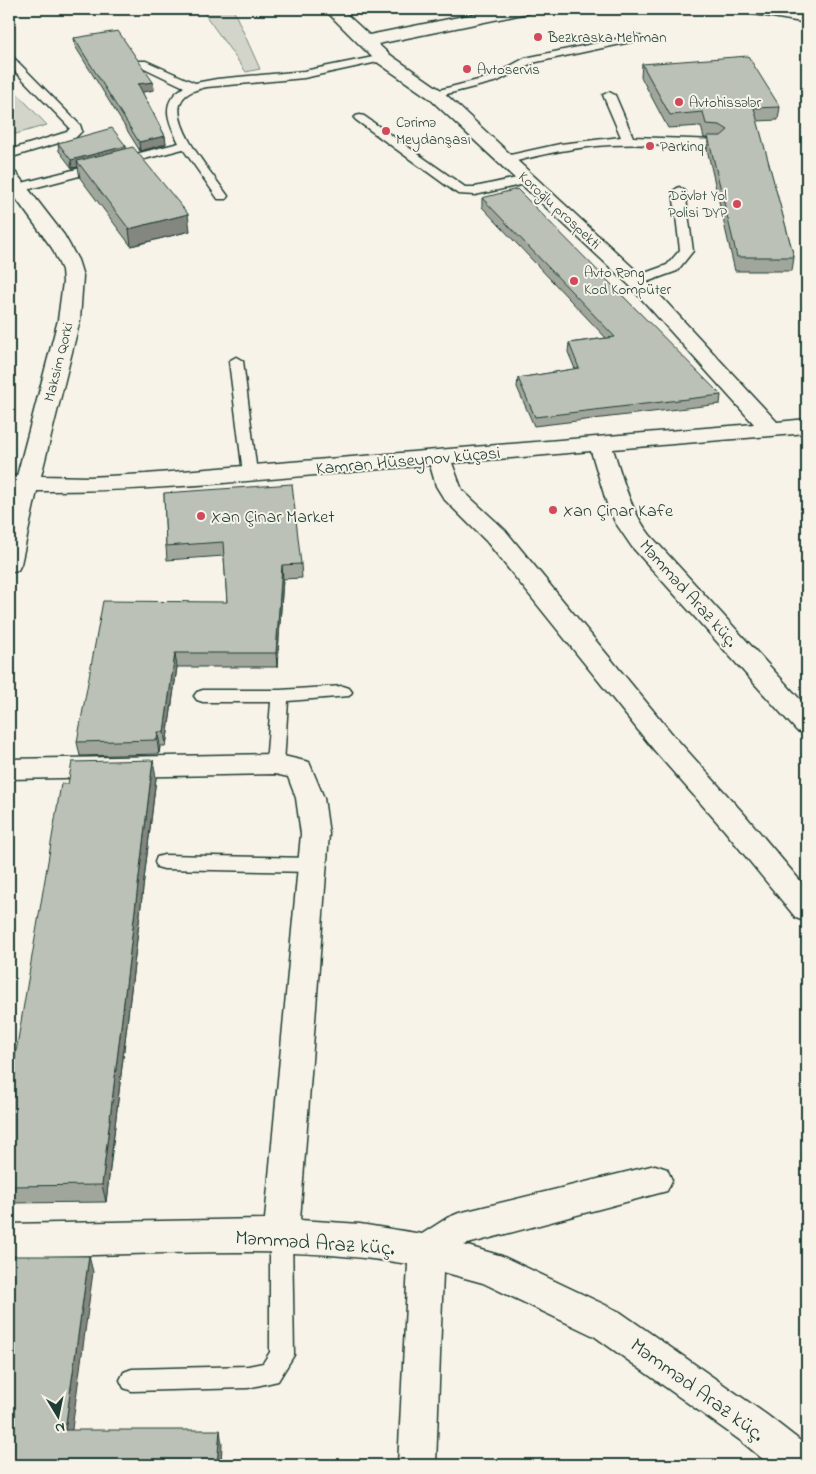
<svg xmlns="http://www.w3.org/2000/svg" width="816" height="1474" font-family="'Indie Flower',sans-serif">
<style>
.green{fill:#d3d5ca;stroke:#79897f}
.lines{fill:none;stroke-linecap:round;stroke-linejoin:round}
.lane-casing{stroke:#1f3d34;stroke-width:3}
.street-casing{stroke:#1f3d34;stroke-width:3}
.lane{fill:#f7f3e8;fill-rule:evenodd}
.street{fill:#f7f3e8;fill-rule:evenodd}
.wall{fill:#a1a69d;stroke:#1f3d34}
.shaded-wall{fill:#83877f;stroke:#1f3d34}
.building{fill:#bbc1b6;stroke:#1f3d34}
.poi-dot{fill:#d1495b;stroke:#f7f3e8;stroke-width:2}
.labels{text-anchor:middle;stroke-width:4;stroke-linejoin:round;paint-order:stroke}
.far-poi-label{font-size:15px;fill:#1f3d34;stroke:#f7f3e8;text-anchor:start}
.far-street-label{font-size:15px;fill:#1f3d34;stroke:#f7f3e8}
.street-label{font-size:18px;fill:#1f3d34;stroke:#f7f3e8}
.poi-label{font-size:18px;fill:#1f3d34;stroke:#f7f3e8;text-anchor:start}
.near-street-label{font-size:21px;fill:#1f3d34;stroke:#f7f3e8}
</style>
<rect width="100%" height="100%" fill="#f7f3e8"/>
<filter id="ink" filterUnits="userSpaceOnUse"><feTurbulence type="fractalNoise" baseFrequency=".02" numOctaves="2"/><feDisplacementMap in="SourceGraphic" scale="10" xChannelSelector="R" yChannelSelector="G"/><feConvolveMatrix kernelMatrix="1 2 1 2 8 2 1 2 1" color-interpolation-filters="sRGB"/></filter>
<g filter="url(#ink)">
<g class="green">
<path d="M201,9H233L260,69L246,72Z"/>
<path d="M9,85L47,125L9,136Z"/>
</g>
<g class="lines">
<g class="lane-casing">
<g id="lane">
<path d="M738,9H760L807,17V23L743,12Z"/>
<path d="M636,35L640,36L641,38L640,40L532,63L498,81L435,97L429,94L431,92L490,77L525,58Z"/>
<path d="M383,55L389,58L387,60L304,78L207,87C198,89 185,92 181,102C170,126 215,177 228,196L226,199H218L183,149L18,192L12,188L14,185L179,143C168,121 159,102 184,87L138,65L136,63L138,61H146L195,83L217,79L304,71Z"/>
<path d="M9,56L13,57L80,125L82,131L75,138L9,158V150L67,132L70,128L9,65Z"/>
<path d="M609,92L615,95L633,137L718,140L724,144L718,148C675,146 631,142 588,147C560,150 532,157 505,164L499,160L501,157L560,144L621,137L603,95Z"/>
<path d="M360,115L364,116L465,187H475L526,176L532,180L530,183L475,195L458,194L356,120L354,118L356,116Z"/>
<path d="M679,187L685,191L693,251L677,271L641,284H631L629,281L631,278L667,265L680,250L673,191Z"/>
<path d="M236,357L243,361L257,473L255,476H245L243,473L229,361Z"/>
<path d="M343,686L349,688L352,692L349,696L288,701L284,764L281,769L275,770L269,769L266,764L271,702H203L197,700L194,696L197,692L203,690H280Z"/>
<path d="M164,855L313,858L320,860L322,865L320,870L313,872L164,869L157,867L155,862L157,857Z"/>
<path d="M281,1225L289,1228L292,1235L294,1355L278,1381L248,1388L132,1391L124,1388L120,1380L124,1372L132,1369L248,1366L263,1363L270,1352V1235L273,1228Z"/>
</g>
</g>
<g class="street-casing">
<g id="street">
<path d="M324,9H341L369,35L499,9H531L529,13L523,14L378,44L389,54L441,90L643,277L777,422L807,419V433L613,449C623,479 630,510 650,535L807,707V734L797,731L632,547L615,522L607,504L591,451L452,463L462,490L505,530L674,736L745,815L807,889V922L796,918L725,831L654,750L487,542L444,499L436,486L430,465C299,475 168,492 37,491L21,564L18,570L9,572V511L13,490H9V476H17L58,320L63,282L62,270L52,248L9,189V171L16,173L64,235L78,260L83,276L80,320L41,476L89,477L146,474L754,424L629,285L429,98L377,62Z"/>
<path d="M275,754L309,762L324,798L329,834L300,1220L360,1224L422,1234L447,1218L459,1213L655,1165L667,1169L672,1180L667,1191L464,1245L502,1256L620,1312L767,1415L807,1446V1465H770L741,1441L594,1336L483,1283L443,1272L436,1465H398L408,1264C275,1242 142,1257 9,1256V1224L265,1219L301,834L296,798L288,777L275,774L9,779V759Z"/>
</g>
</g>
<use href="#lane" class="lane"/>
<use href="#street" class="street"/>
</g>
<g class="wall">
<path d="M74,38L153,82L154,90L142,92L165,136L166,144L140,151L75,46Z"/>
<path d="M642,64L780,107L778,120L757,121L794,257L792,271H735L707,149L708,138H704L701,126L668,128L641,77Z"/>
<path d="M58,143L126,149L190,231L131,246L80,178L78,167L72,168L59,151Z"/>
<path d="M482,198L721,395L720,404L534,426L517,387L518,378L575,369L568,352L569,343L606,338L482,207Z"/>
<path d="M164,493L301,564L302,578L283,579L277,667H177L166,746H160L159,754L80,756L77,742L227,602L224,556L167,560L166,546Z"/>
<path d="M156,778L106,1202L9,1203V1093L68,784Z"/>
</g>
<g class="shaded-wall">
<path d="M9,19L11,31L9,32Z"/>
<path d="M153,82L154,90L138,93V84Z"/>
<path d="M165,136L166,144L140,151L139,142Z"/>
<path d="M126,146L127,154L77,161L78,167L72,168L71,160Z"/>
<path d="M188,214L190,231L131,246L129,229Z"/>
<path d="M282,565L283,579L277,667L276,653Z"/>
<path d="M175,653L177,667L166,746L164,732Z"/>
<path d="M158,732L160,746L159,754L157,740Z"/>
<path d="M153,760L156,778L106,1202L102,1185Z"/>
<path d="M89,1256L93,1272L70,1444L65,1430Z"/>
<path d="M220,1430L222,1445L221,1465H217Z"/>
</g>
<g class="building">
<path d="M118,31L153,82L138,84L165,136L139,142L74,38Z"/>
<path d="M748,56L780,107L754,108L794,257H737L708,136H721L728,130L720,125L706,124L703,112L670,115L642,64Z"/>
<path d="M112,128L126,146L71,160L58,143Z"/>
<path d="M133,147L188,214L129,229L77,161Z"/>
<path d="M517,189L721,395L535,417L518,378L579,368L569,343L615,337L482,198Z"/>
<path d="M292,484L301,564L282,565L276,653H175L164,732H158L157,740L77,742L103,601L227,602L223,542L166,546L164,493Z"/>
<path d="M153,760L102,1185L9,1186V1093L61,784H68L72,762Z"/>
<path d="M9,1256H89L65,1430H220L217,1465H9Z"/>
</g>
</g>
<g class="poi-dot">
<circle cx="538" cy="37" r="5"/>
<circle cx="467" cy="69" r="5"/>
<circle cx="679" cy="102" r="5"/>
<circle cx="386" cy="131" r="5"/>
<circle cx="650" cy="146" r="5"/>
<circle cx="737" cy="204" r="5"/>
<circle cx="574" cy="281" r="5"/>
<circle cx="553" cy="510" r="5"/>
<circle cx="201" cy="516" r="5"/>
</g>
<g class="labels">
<g class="far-poi-label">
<text x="548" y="42">Bezkraska Mehman</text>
<text x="477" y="74">Avtoservis</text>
<text x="689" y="107">Avtohissələr</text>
<text x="396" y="127">Cərimə<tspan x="396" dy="17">Meydanşası</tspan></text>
<text x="660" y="151">Parkinq</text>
<text x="727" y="200" text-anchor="end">Dövlət Yol<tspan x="727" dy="17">Polisi DYP</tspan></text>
<text x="584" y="277">Avto Rəng<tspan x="584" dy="17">Kod Kompüter</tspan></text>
</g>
<g class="far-street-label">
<text transform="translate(560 210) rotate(43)" y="5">Koroğlu prospekti</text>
<text transform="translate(58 362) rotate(-76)" y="5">Maksim Qorki</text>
</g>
<g class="street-label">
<text transform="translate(408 460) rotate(-5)" y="6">Kamran Hüseynov küçəsi</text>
<text transform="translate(689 593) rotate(48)" y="6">Məmməd Araz küç.</text>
</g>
<g class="poi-label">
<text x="563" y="516">Xan Çinar Kafe</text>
<text x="211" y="522">Xan Çinar Market</text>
</g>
<g class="near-street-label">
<text transform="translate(315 1242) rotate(4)" y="7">Məmməd Araz küç.</text>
<text transform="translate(698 1389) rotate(36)" y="7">Məmməd Araz küç.</text>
</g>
</g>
<rect width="816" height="1474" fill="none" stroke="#f7f3e8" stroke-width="30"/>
<rect x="15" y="15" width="786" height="1444" fill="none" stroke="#1f3d34" stroke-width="2" filter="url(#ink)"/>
<g transform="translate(58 1416) rotate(170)" stroke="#f7f3e8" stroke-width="4" paint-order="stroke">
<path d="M0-4L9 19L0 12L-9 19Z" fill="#1f3d34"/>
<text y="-8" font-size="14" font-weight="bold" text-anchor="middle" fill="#1f3d34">N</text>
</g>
</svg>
